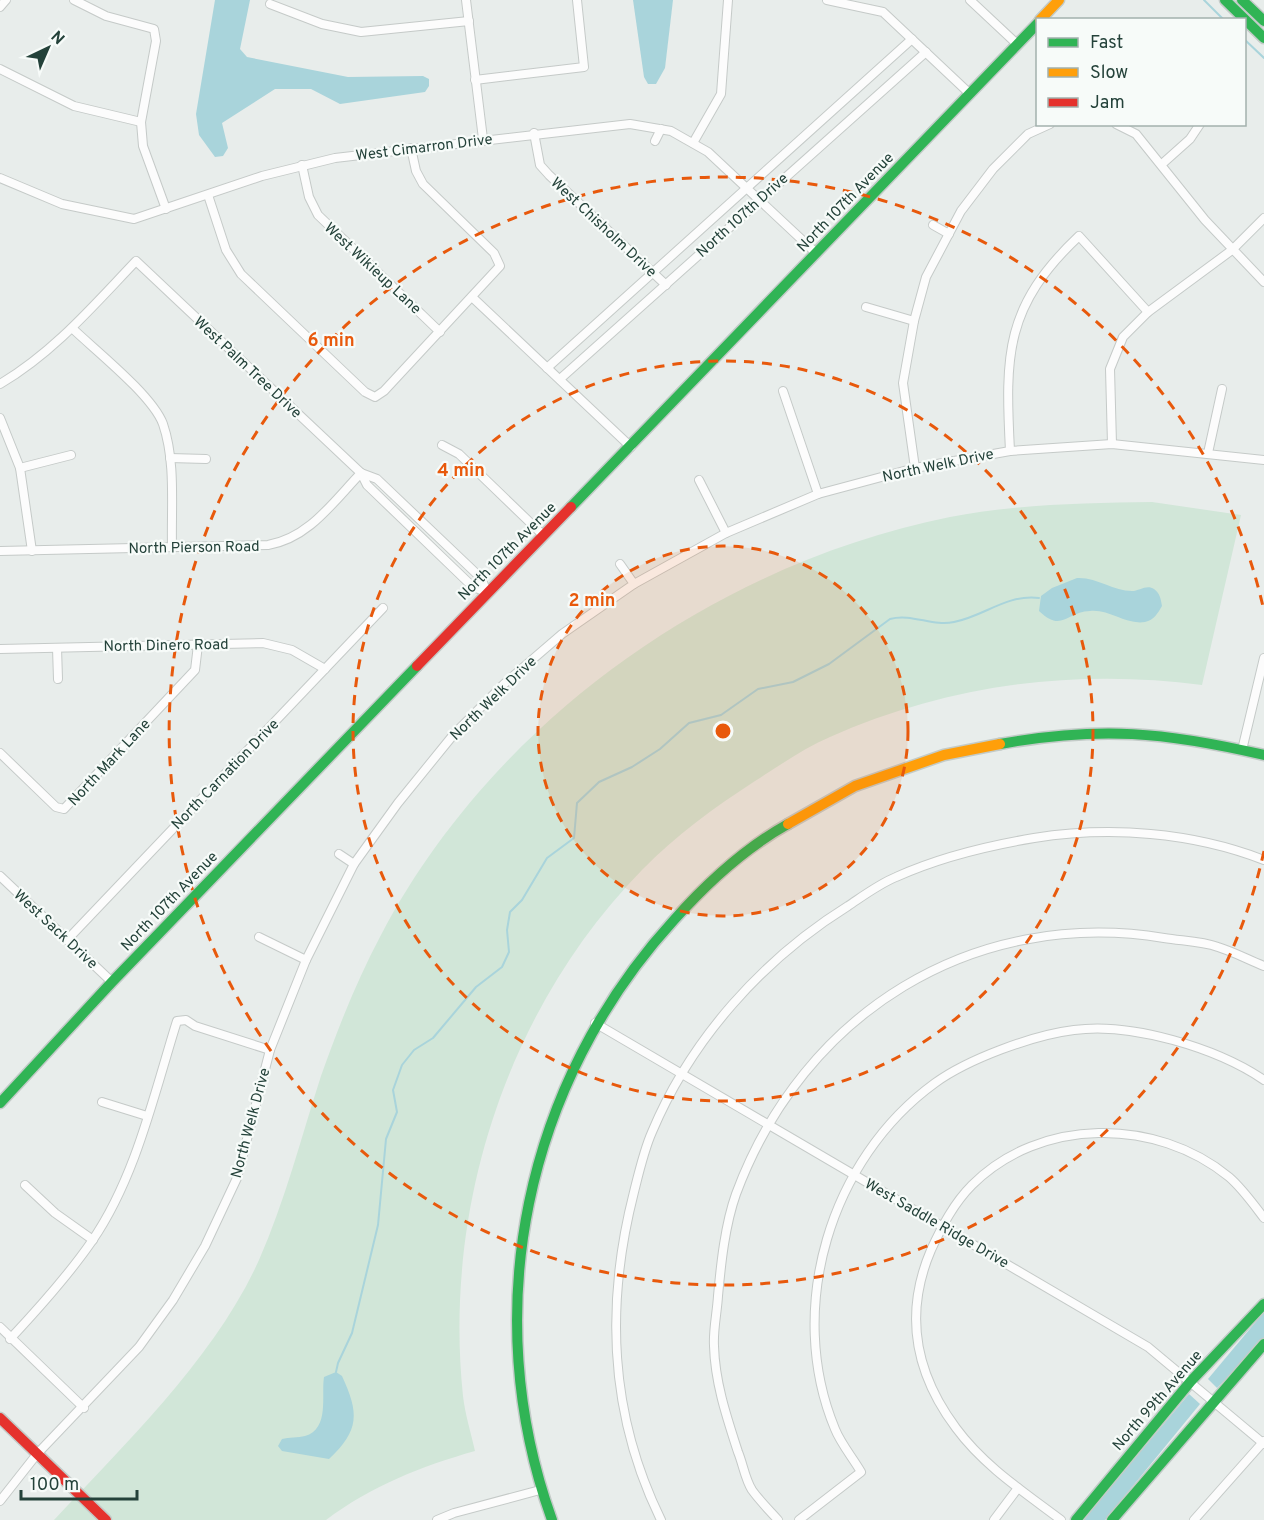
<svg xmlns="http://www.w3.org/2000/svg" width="1264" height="1520" font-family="Overpass,sans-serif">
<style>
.green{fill:#d1e6d8}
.water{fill:#a9d4db}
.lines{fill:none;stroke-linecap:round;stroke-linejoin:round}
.stream{stroke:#a9d4db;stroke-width:2}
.street-casing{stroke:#c5cac8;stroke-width:10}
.fast-casing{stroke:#c3cbc8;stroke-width:13}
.slow-casing{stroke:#c3cbc8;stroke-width:13}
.jam-casing{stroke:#c3cbc8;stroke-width:13}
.street{stroke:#fcfcfc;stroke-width:8}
.fast{stroke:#30b455;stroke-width:10}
.slow{stroke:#ff9f0a;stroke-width:10}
.jam{stroke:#e5322d;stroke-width:10}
.ring{fill:none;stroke:#e8590c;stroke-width:3;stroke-dasharray:10 8}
.labels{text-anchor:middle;stroke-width:4.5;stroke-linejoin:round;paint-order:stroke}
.street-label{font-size:15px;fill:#24423a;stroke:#f7fbf9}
.centre{fill:#e8590c;stroke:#f7fbf9;stroke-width:3}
.ring-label{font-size:18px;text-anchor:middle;font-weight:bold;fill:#e8590c;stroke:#f7fbf9;stroke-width:4.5;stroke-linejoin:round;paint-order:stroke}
</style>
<rect width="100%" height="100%" fill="#e8edeb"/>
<path class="green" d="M1152,502L1241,515L1202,685C1075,668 947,685 830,737C804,748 779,766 755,781C715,807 675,836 642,870C508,1007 443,1206 463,1396C465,1414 471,1433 475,1451C422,1466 371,1486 326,1520H54C126,1443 216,1356 259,1260C285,1201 301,1138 321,1076C338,1028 357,980 381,935C493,721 716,564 950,517C1017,504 1085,503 1152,502Z"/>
<g class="water">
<path d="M215,0H250L240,49L247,57L348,77L423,76L429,79V86L425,92L340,104L311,89H275L222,123L228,148L223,156L215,157L199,135L196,114Z"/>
<path d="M633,0H673L665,68L656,84H648L644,77Z"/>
<path d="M1077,578C1097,577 1113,591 1132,591C1139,591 1147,584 1154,589C1160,593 1161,600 1162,606C1158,613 1154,620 1145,622C1125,625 1110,609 1090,611C1066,612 1062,633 1039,611L1041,596L1052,588Z"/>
<path d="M1264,1312V1339L1217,1388L1208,1379Z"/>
<path d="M336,1372L342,1376C359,1413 360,1430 329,1459L282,1451L278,1446L282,1439C289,1437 298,1438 305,1436C330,1429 321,1395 324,1377Z"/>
<path d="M1189,1394L1200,1404L1105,1520H1083Z"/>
</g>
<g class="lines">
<g class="stream">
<path d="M1204,0L1224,20"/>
<path d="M1244,39L1264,58"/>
<path d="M336,1372L338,1363L352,1333L378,1225L386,1139L397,1112L393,1090L402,1065L414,1050L433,1038L476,987L502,967L509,952L507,930L510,912L522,900L547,858L574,838L577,803L599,782L632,767L660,749L689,723L721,715L758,689L793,682L829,664L890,619C912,613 933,627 954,622C985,616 1006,594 1039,598"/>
</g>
<g class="street-casing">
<g id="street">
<path d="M74,0L106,16L154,29L156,41L141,122L143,146L166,209"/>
<path d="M466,0L483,139"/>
<path d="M827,0L883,12L969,93"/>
<path d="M970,0L1017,44"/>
<path d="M270,4L322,24L361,32L469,21"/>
<path d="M0,7L6,0"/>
<path d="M0,69L74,106L141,122"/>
<path d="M475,80L584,67L577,0"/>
<path d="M1116,124L1136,134L1205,220L1264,282"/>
<path d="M534,133L540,165L549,175L666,285"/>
<path d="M655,141L661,129"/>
<path d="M693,143L721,94L728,0"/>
<path d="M1162,164L1190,139L1200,124"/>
<path d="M302,165L309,197L318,215L440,332"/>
<path d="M0,178L62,204L134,219L262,176L335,158L630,124L671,131L708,152L816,253"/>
<path d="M208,195L226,250L241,274L365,392L375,397L384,391L500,266L494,253L423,184L416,171L411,148"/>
<path d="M933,225L949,234"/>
<path d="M472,297L631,447"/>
<path d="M866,307L914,321"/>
<path d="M72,328C96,351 152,395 163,424C176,462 171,507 172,547"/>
<path d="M547,368L912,39"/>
<path d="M560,379L926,52"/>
<path d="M0,384C54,352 93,306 136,261L361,473L367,485L473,587L487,592"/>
<path d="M783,391L818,494"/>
<path d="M0,418L20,468L32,551"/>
<path d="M1112,444L1110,369L1123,337L1148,312L1232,250L1264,218"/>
<path d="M442,445L459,454L543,535"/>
<path d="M1010,451C1005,354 1005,306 1079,236L1148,312"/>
<path d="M1208,453L1222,389"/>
<path d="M170,458L206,459"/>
<path d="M20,468L71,455"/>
<path d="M915,468L903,383L914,321L926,277L961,211L993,169L1028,134L1050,124"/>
<path d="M361,473L377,479L481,578L487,592"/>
<path d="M699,480L726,533"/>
<path d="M0,551L268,545C309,538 333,502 361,473"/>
<path d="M634,584L726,533L818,494L915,468L1010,451L1112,444L1264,460"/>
<path d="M57,648L58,679"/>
<path d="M0,649L263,643L292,650L325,669"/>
<path d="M1242,750L1264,658"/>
<path d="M0,753L56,807L64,809L195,670L198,645"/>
<path d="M339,854L354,864"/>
<path d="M0,876L112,982"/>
<path d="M259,937L306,960"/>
<path d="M67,940L383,608"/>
<path d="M595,1023L1148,1347L1264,1444"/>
<path d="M102,1102L147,1116"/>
<path d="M25,1185L55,1213L93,1240"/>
<path d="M0,1327L84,1408"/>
<path d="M10,1339C39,1308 68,1276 92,1241C136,1177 154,1094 177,1021L186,1020L195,1026L270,1050"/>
<path d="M0,1501L37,1454L139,1347L173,1300L205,1246L237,1178L270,1050L306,960L354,864L398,803L454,734L504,684L562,634L634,584L620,564"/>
<path d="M437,1520L454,1513L540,1490"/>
<path d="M661,1520C609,1414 605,1305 634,1192C639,1172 644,1150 652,1132C691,1039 763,959 848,906C863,896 879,884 896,877C940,857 986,846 1034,838C1110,826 1192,832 1264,860"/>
<path d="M778,1520C769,1510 759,1500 752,1490C745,1479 743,1464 738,1452C727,1418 715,1383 714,1346C713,1330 717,1313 718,1296C721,1263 725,1225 736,1194C803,1013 973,907 1164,938C1182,941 1201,941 1218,947C1234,952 1249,960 1264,966"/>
<path d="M799,1520L861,1472C853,1458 841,1444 835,1429C785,1309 830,1159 935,1083C968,1059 1033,1035 1074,1030C1131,1022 1217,1048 1264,1080"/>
<path d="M994,1520L1018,1488"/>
<path d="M1061,1520C1024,1492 984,1466 956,1428C915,1373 904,1313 931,1250C942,1226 954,1203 972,1185C1040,1117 1156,1117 1229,1177C1242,1188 1254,1205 1264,1218"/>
<path d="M1194,1520L1264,1441"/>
</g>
</g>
<g class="fast-casing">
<g id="fast">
<path d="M1225,0L1264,38"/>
<path d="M1242,0L1264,21"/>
<path d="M571,507L1038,23"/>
<path d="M1000,744C1100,726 1165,732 1264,755"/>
<path d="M0,1103L112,982L417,666"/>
<path d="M552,1520C477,1312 525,1083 674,920C706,884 745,848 788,824"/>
<path d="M1076,1520L1191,1381L1264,1304"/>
<path d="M1112,1520L1264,1344"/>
</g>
</g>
<g class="slow-casing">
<g id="slow">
<path d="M1040,20L1059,0"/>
<path d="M788,824L855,786L944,755L1000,744"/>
</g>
</g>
<g class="jam-casing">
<g id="jam">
<path d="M417,666L571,507"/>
<path d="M0,1418L106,1520"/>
</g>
</g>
<use href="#street" class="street"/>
<use href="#fast" class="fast"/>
<use href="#slow" class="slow"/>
<use href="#jam" class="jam"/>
</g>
<circle cx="723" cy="731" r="185" fill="#e8590c" fill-opacity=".12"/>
<g class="ring">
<circle cx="723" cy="731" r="185"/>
<circle cx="723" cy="731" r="370"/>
<path d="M1264 851A554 554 0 1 1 1264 611"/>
</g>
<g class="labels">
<g class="street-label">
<text transform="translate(424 147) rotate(-7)" y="5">West Cimarron Drive</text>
<text transform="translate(845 202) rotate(-46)" y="5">North 107th Avenue</text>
<text transform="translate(742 215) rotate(-42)" y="5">North 107th Drive</text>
<text transform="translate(604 227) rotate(43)" y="5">West Chisholm Drive</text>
<text transform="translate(373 268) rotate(43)" y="5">West Wikieup Lane</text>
<text transform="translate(248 367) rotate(43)" y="5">West Palm Tree Drive</text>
<text transform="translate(938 465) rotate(-12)" y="5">North Welk Drive</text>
<text transform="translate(194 547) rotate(-1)" y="5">North Pierson Road</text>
<text transform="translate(507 551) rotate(-45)" y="5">North 107th Avenue</text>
<text transform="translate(166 645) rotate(-1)" y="5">North Dinero Road</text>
<text transform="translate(493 698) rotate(-44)" y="5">North Welk Drive</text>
<text transform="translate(109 762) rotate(-47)" y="5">North Mark Lane</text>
<text transform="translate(225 774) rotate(-46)" y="5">North Carnation Drive</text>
<text transform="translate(169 901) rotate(-46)" y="5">North 107th Avenue</text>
<text transform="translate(56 929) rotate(43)" y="5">West Sack Drive</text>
<text transform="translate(250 1123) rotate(-75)" y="5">North Welk Drive</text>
<text transform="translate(937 1223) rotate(30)" y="5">West Saddle Ridge Drive</text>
<text transform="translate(1157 1400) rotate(-49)" y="5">North 99th Avenue</text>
</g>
</g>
<circle cx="723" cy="731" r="9" class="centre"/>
<g class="ring-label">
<text x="331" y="346">6 min</text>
<text x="461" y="476">4 min</text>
<text x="592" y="606">2 min</text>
</g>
<rect x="1036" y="18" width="210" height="108" fill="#f7fbf9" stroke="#a3b1ad" stroke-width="1.5"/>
<rect x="1048" y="38" width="30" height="9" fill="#30b455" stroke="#a3b1ad" stroke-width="1.5"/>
<text x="1090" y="48" font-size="18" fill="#24423a">Fast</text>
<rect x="1048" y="68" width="30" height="9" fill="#ff9f0a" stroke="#a3b1ad" stroke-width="1.5"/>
<text x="1090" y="78" font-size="18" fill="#24423a">Slow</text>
<rect x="1048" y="98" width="30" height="9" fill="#e5322d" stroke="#a3b1ad" stroke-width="1.5"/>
<text x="1090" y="108" font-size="18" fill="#24423a">Jam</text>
<g transform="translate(48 48) rotate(44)" stroke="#f7fbf9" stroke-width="4.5" paint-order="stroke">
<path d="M0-4.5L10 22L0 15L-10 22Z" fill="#24423a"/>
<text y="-9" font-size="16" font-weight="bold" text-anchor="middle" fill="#24423a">N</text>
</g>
<path d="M21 1490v9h116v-9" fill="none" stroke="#24423a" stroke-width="3"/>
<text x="30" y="1490" font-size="18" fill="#24423a" stroke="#f7fbf9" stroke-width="4.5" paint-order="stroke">100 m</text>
</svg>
